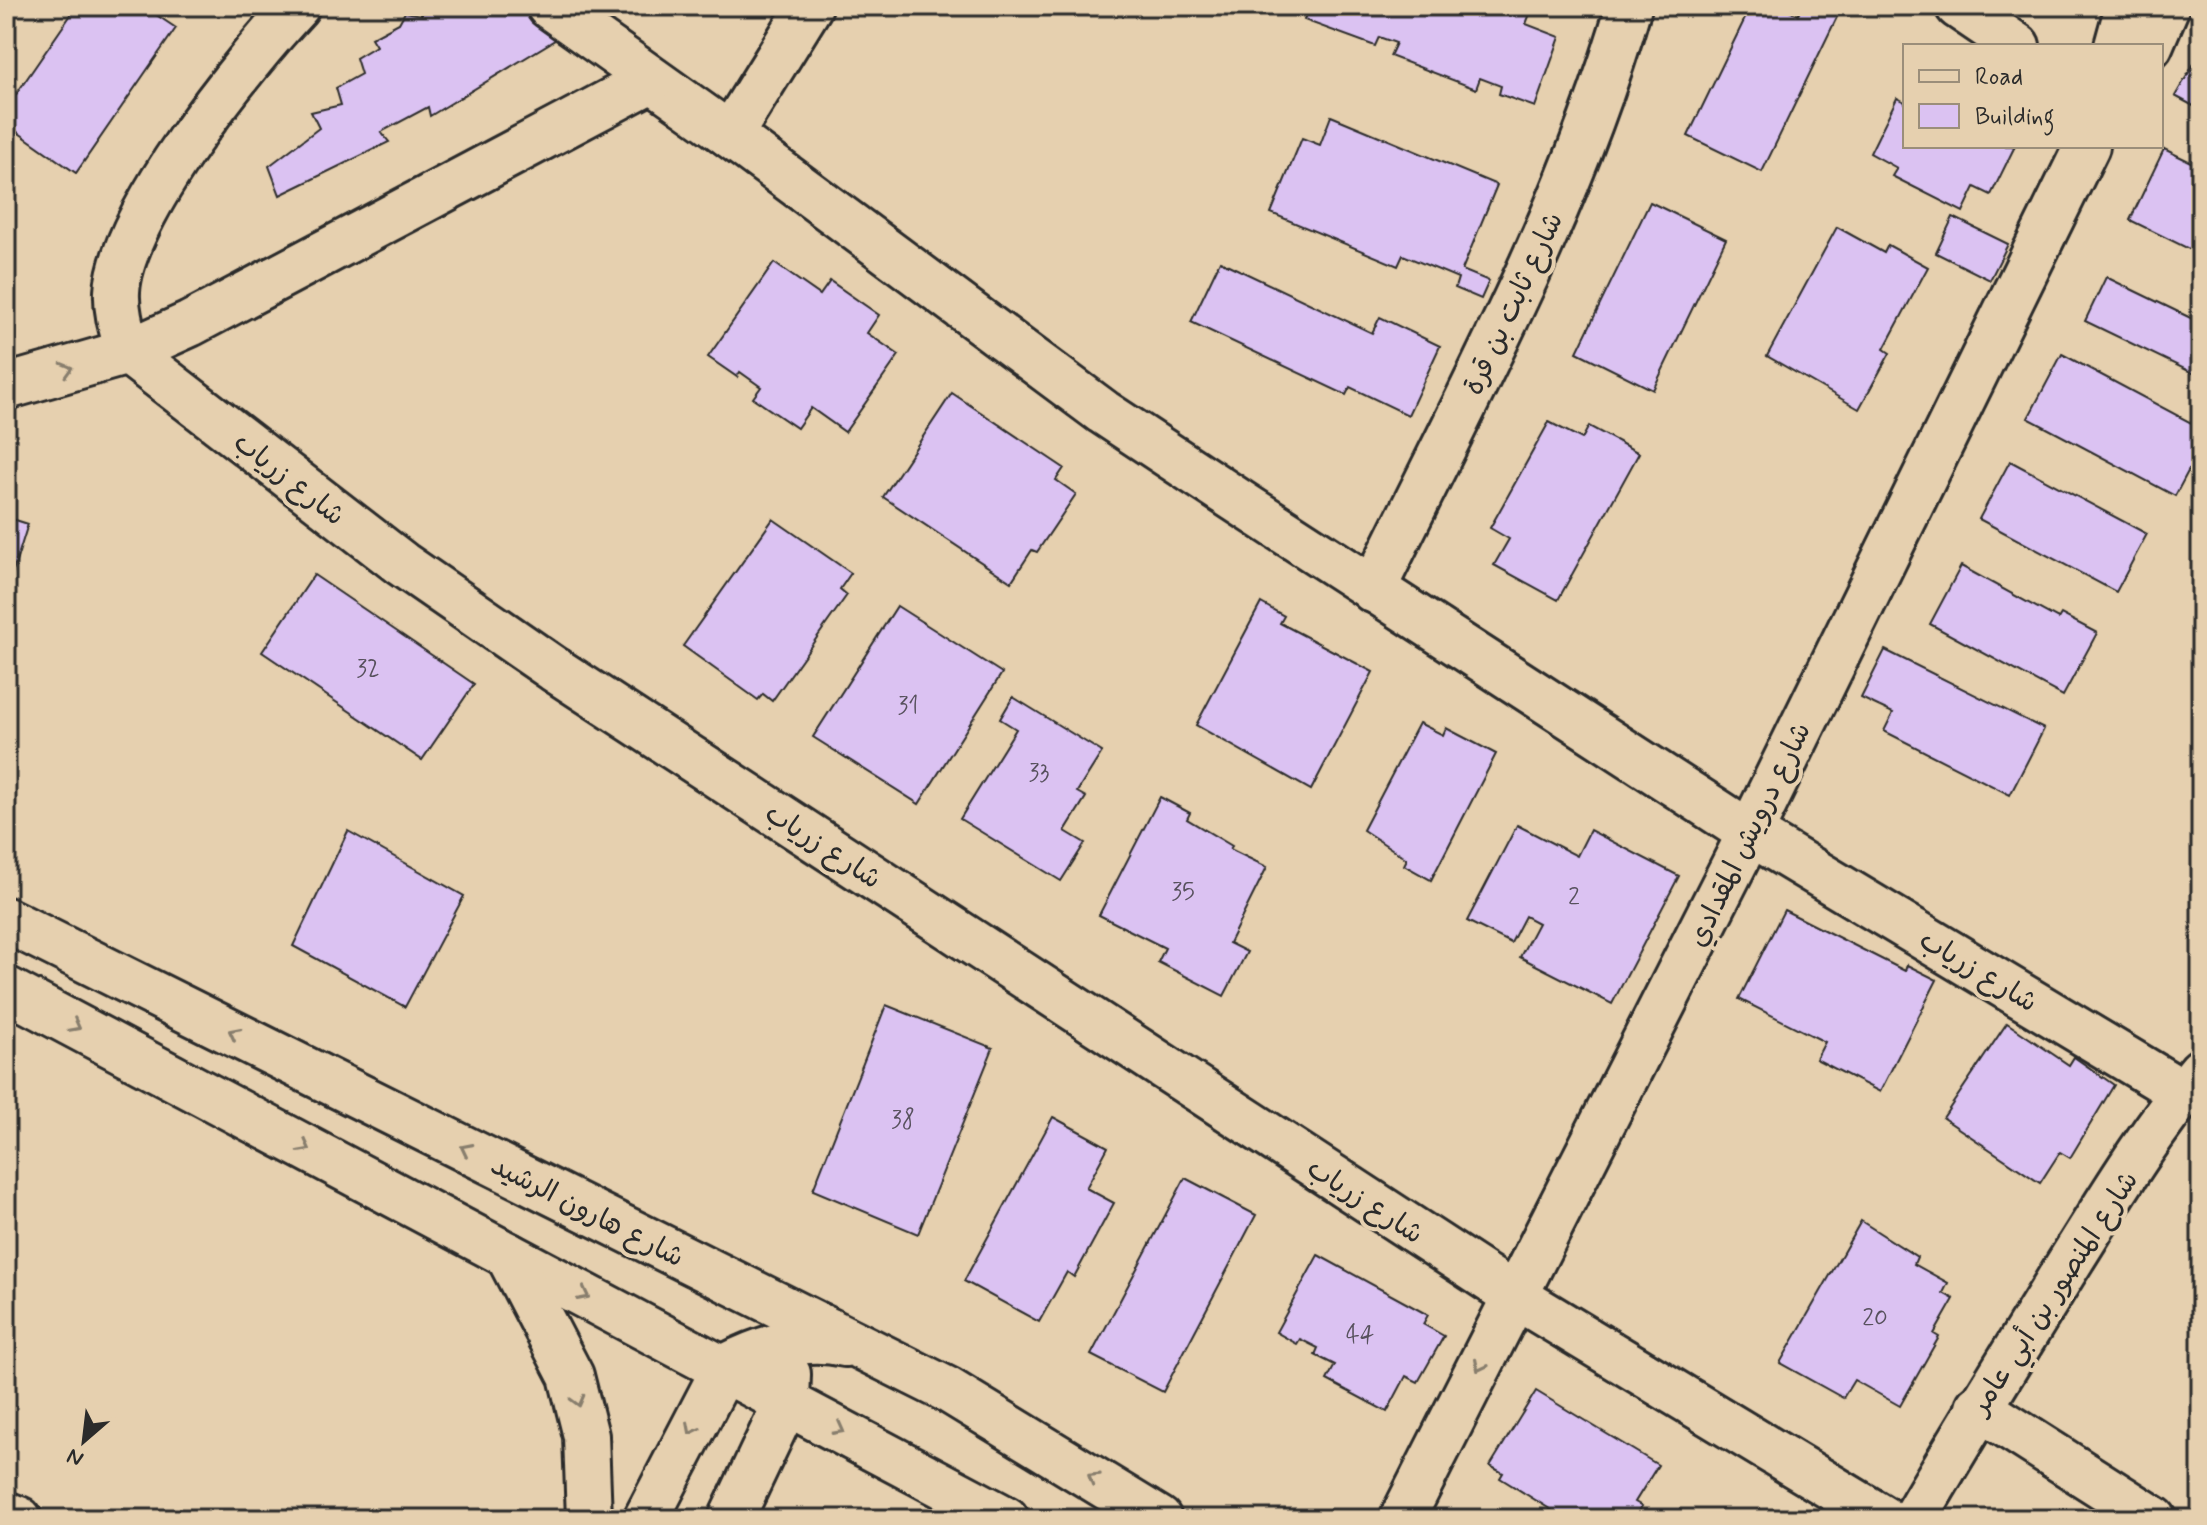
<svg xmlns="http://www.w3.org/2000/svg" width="2207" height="1525" font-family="Mynerve,'Playpen Sans Arabic',sans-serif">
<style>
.building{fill:#dbc2f2;stroke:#2b2b2b;stroke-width:2}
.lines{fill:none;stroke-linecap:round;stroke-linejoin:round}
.street-casing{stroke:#2b2b2b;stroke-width:50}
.secondary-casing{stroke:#2b2b2b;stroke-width:50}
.street{stroke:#e6d0af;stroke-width:44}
.secondary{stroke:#e6d0af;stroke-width:44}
.oneway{stroke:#887e6d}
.labels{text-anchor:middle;stroke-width:8;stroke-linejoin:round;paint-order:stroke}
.number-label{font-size:24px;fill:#57515d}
.street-label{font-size:28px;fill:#2b2b2b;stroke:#e6d0af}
</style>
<rect width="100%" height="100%" fill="#e6d0af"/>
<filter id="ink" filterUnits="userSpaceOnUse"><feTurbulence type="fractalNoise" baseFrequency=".0125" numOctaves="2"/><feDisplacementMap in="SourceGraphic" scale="16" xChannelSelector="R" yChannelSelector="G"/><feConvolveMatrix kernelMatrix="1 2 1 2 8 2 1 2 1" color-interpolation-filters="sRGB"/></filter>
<g filter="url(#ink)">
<g class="building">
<path d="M77,6H143L176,28L76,173L6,124V109Z"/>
<path d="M422,6H443L447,9L452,6H505L510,11L524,6L533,23L551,18L558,38L430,116L428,107L381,132L389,142L280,195L269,166L319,128L311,112L341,105L336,88L361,74L356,58L376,46L371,38L399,23L405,12L422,15Z"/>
<path d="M1309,6H1533L1526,24L1560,37L1535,107L1499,94L1501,86L1480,78L1476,89L1390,56L1396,43L1379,37L1375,46L1304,20Z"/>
<path d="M1751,6H1778L1798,15L1802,6H1821L1838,15L1762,172L1688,136Z"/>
<path d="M2195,62L2201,66V110L2175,96Z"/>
<path d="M1897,98L1905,102V146H2015L1991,195L1975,187L1963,212L1892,176L1897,168L1870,153Z"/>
<path d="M1331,116L1497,185L1462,270L1489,281L1481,299L1455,288L1458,278L1403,255L1398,266L1271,213L1302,138L1320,145Z"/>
<path d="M2164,149L2201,167V255L2130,220Z"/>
<path d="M1650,202L1726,239L1653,390L1577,352Z"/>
<path d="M1953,217L2008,244L1990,280L1936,253Z"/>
<path d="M1837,227L1884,253L1888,245L1928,267L1884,349L1890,353L1859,409L1767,356Z"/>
<path d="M1220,261L1372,333L1380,317L1440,346L1408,415L1350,387L1346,395L1191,322Z"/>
<path d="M774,263L820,295L830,281L879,315L867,333L899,355L845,432L811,408L797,428L753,398L761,387L740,372L737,377L708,357Z"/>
<path d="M2106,277L2201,323V377L2085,321Z"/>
<path d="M2062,354L2201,428V447L2175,496L2028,418Z"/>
<path d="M952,393L1064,468L1056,480L1076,494L1037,552L1032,550L1011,582L883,497Z"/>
<path d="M1549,422L1582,439L1589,426L1639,453L1558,600L1494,565L1509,539L1490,528Z"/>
<path d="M2010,461L2147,534L2116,592L1979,519Z"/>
<path d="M6,517L28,524L6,594Z"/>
<path d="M773,519L851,573L840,589L847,595L772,701L763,694L758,700L683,646Z"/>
<path d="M1961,566L2058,619L2061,614L2097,633L2063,696L1930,624Z"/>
<path d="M314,575L474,684L422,760L262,652Z"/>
<path d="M1261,603L1284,616L1280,623L1373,672L1311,790L1196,725Z"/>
<path d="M897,606L1002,673L919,804L813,737Z"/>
<path d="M1885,650L2044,729L2010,795L1884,731L1893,713L1861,698Z"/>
<path d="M1013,697L1102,752L1077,792L1086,797L1065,831L1085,843L1061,881L960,819L1016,729L1000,719Z"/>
<path d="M1419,723L1443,735L1446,728L1496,754L1431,880L1404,865L1407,859L1363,830Z"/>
<path d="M1160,797L1190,813L1187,819L1232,846L1230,849L1267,867L1229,943L1247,952L1224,996L1158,962L1165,948L1099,915Z"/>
<path d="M1517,825L1577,856L1590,830L1679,876L1612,1004L1520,957L1538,923L1525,916L1511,943L1467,921Z"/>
<path d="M348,831L464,896L405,1007L293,946Z"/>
<path d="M1784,910L1905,971L1907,965L1937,980L1880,1092L1816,1059L1825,1042L1739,999Z"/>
<path d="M886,1005L993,1048L918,1234L813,1190Z"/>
<path d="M2007,1023L2069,1065L2074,1057L2114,1085L2070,1158L2060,1152L2040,1183L1943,1118Z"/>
<path d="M1053,1117L1108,1147L1086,1188L1114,1203L1074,1277L1067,1272L1039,1322L964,1281Z"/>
<path d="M1185,1178L1256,1215L1163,1392L1091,1355Z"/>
<path d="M1861,1221L1917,1257L1914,1264L1948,1283L1943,1293L1954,1299L1934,1334L1939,1337L1900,1406L1854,1380L1843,1398L1780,1363Z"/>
<path d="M1318,1255L1428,1315L1423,1324L1444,1336L1418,1382L1406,1376L1387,1412L1327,1380L1335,1365L1315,1355L1318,1348L1300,1339L1297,1344L1276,1332Z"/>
<path d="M1536,1391L1658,1465L1635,1502L1642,1506L1634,1519H1566L1500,1478L1503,1473L1490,1466Z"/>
</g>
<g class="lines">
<g class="street-casing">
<g id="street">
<path d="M297,6C244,63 120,216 117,292C116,313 123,333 128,352L402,564L554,669L1515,1296L1884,1519"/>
<path d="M549,6L730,135L1103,412L1241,503L1750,833L2183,1093"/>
<path d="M1958,6L2017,46"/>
<path d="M2117,46L2128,6"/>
<path d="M2150,46L2167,6"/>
<path d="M730,135L810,6"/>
<path d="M6,387L128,352L190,324L651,80"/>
<path d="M1373,590C1466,399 1570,211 1629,6"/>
<path d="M1978,1407L2154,1519"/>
<path d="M6,1514L19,1519"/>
<path d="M1402,1519L1750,833L2087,146"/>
<path d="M1914,1519C1962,1436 2013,1355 2063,1273C2106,1205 2149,1132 2201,1071"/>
</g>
</g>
<g class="secondary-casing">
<g id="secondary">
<path d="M6,920L948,1390L1159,1519"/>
<path d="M6,989L1006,1519"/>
<path d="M508,1255L571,1376L586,1436L589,1519"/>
<path d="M646,1519L725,1367C762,1348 803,1334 845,1344"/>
<path d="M731,1519L787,1401L788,1374"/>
</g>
</g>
<use href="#street" class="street"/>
<use href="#secondary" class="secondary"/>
</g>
<defs><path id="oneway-chevron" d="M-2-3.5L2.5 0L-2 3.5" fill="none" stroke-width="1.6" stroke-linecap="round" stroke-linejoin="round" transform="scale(2)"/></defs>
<g class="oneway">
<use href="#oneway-chevron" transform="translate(67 369) rotate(-16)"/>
<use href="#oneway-chevron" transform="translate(75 1026) rotate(28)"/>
<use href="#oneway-chevron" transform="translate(234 1033) rotate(-153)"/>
<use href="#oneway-chevron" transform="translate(305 1147) rotate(28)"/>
<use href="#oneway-chevron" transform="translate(466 1149) rotate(-153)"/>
<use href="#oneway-chevron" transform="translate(584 1295) rotate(27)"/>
<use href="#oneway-chevron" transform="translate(1480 1366) rotate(117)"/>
<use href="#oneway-chevron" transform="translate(578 1401) rotate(75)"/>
<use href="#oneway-chevron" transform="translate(692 1429) rotate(117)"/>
<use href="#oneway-chevron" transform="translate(839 1429) rotate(28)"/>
<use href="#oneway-chevron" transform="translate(1093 1478) rotate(-148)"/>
</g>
</g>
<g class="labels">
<g class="number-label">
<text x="368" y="676">32</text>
<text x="908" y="713">31</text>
<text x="1039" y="780">33</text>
<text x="1183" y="899">35</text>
<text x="1574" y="904">2</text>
<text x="903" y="1127">38</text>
<text x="1875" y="1325">20</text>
<text x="1360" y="1342">44</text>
</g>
<g class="street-label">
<text transform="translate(1512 303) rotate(-65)" y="10">شارع ثابت بن قرة</text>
<text transform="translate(290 478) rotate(38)" y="10">شارع زرياب</text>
<text transform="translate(1748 834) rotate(-64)" y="10">شارع درويش المقدادي</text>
<text transform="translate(824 845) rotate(33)" y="10">شارع زرياب</text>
<text transform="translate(1979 970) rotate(31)" y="10">شارع زرياب</text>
<text transform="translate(1366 1200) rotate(33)" y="10">شارع زرياب</text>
<text transform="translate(588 1210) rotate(27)" y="10">شارع هارون الرشيد</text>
<text transform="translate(2053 1292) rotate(-57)" y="10">شارع المنصور بن أبي عامر</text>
</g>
</g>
<rect width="2207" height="1525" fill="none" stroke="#e6d0af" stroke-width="32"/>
<rect x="16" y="16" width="2175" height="1493" fill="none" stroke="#2b2b2b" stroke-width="3" filter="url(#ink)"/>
<rect x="1903" y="44" width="260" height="104" fill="#e6d0af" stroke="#9b8e7a" stroke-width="2"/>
<rect x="1919" y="70" width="40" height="12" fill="#e6d0af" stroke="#9b8e7a" stroke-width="2"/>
<text x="1975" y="84" font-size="24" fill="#2b2b2b">Road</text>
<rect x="1919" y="104" width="40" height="24" fill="#dbc2f2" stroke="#9b8e7a" stroke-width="2"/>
<text x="1975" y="124" font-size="24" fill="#2b2b2b">Building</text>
<g transform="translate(84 1441) rotate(208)" stroke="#e6d0af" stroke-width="6" paint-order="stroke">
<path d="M0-6L14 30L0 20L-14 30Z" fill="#2b2b2b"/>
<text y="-12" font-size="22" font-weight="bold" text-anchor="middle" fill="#2b2b2b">N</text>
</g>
</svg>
